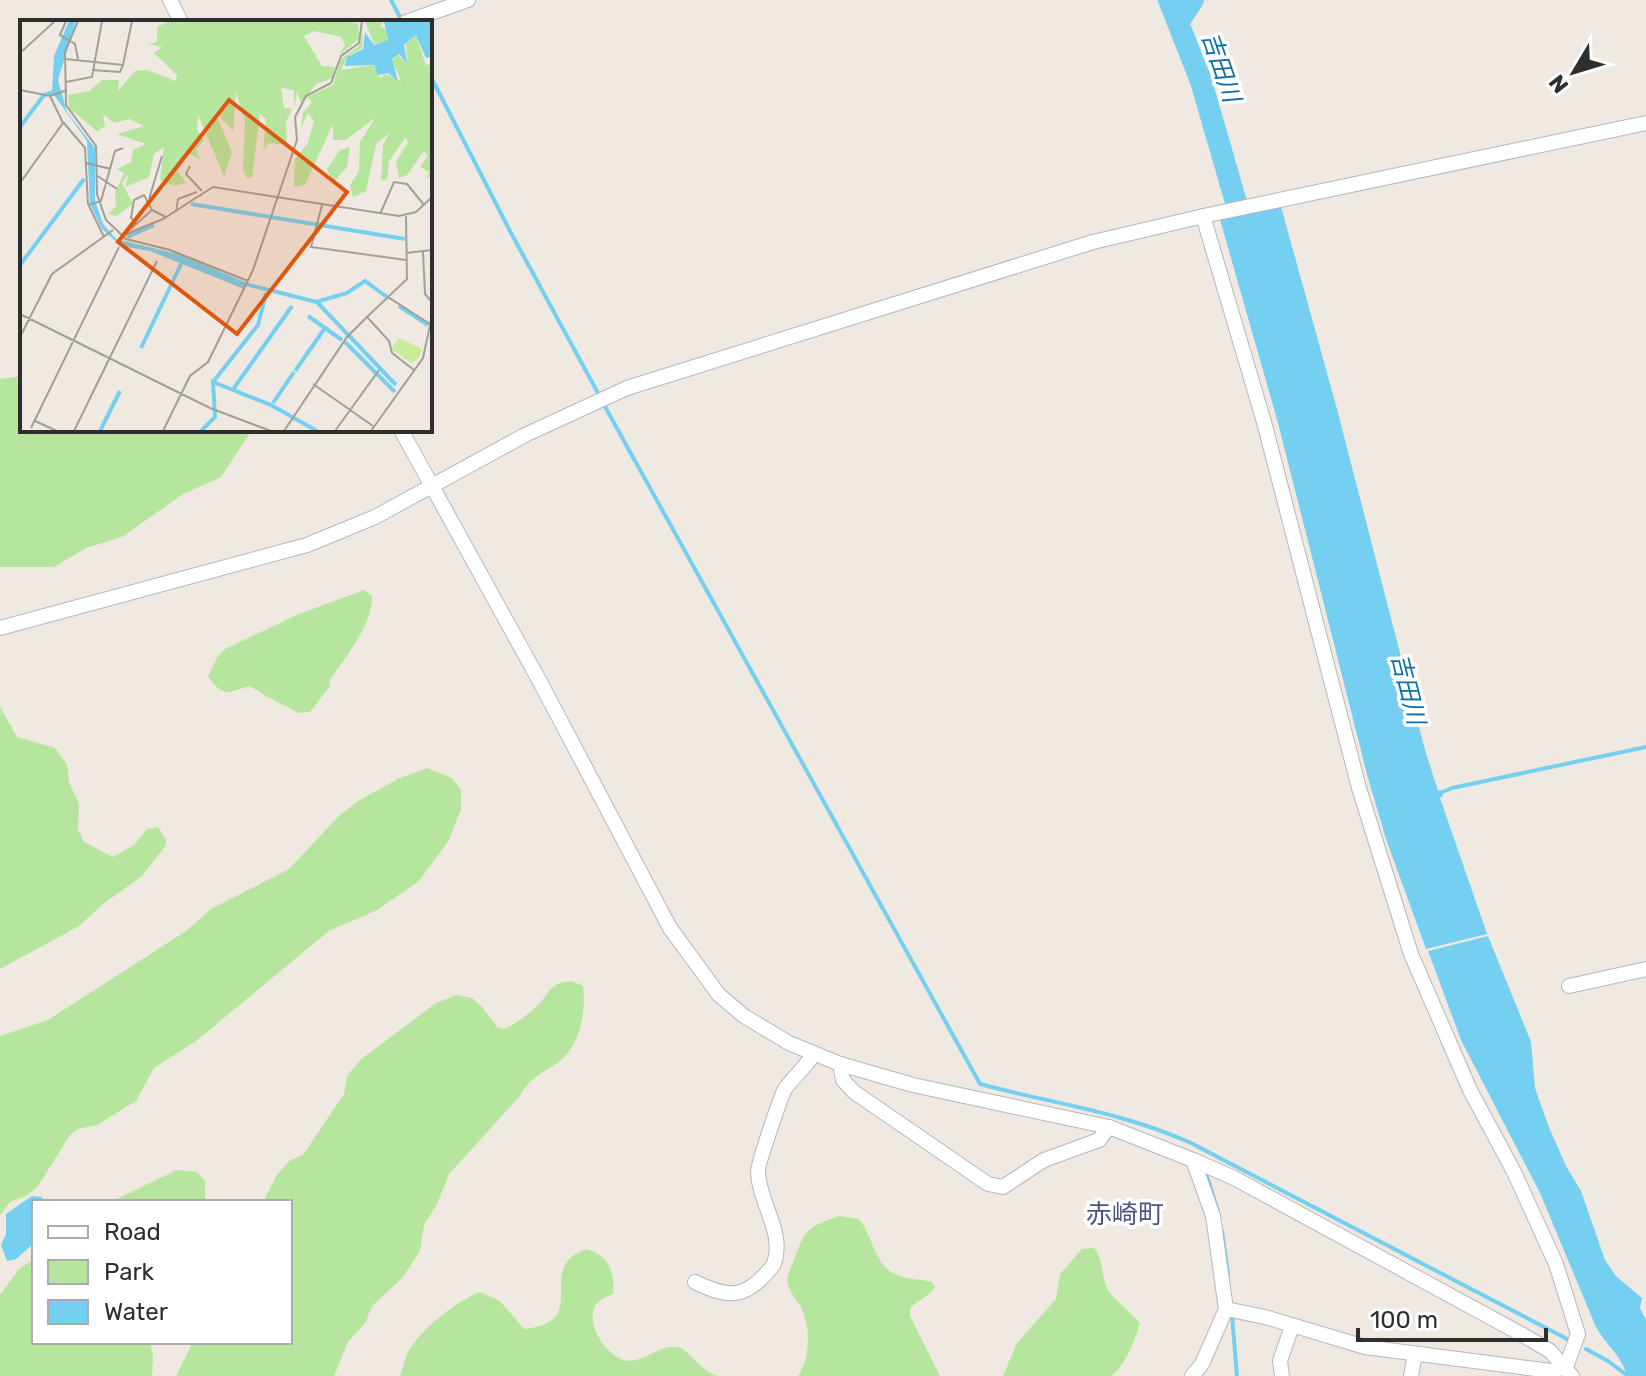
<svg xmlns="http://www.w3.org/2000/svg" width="1646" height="1376" font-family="Rubik,'Noto Sans JP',sans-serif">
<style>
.green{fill:#b6e59e}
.water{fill:#75cff0}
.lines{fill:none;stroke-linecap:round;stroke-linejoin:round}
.stream{stroke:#75cff0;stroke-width:4}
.river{stroke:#75cff0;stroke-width:22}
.minor-casing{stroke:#b4b7c1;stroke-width:16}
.minor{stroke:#fff;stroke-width:14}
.labels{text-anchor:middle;stroke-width:7;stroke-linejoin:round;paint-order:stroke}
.water-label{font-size:24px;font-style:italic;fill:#0d6fa3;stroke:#fff}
.quarter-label{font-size:26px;fill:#4d5680;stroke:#fff}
.inset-river{fill:none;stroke:#75cff0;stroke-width:4}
.inset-road{fill:none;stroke:#a29e99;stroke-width:2}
.view{fill:#df570e;fill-opacity:0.15;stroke:#df570e;stroke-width:4}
.inset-edge{fill:none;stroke:#2e2e2e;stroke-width:4}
</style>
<rect width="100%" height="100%" fill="#efe9e1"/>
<g class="green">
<path d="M22,376V430H252L221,477L183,494L122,537L86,548L54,567H0V379Z"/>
<path d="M364,590L372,596C372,626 346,656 330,680V686L310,712L299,713C283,704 266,697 250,686C229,691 224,700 208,676L218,656L225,649L299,614Z"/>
<path d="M0,707L17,737L55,748L67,765L69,782L79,804L78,829L84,842L113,857L134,845L147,829L158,827L166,840V845L142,876L103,904L79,926L0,969Z"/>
<path d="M427,768L452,778L461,790V809L449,840L419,881L377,910L329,931L196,1041L154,1068L136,1101L97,1125L78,1129L70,1135L38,1186L26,1196L10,1202L0,1215V1036L48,1020L186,931L211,909L289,869L339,816L358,801L398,779Z"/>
<path d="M572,981L583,986C586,1009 581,1042 562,1059C546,1073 530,1075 520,1096L449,1174L437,1204L424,1225L420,1251L402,1278L372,1306L365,1323L348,1342L334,1376H176L193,1342H290V1202H263L277,1175L289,1161L303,1155L344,1094L347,1076L360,1060L436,1003L457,995L472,998L482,1007L497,1027L505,1029C516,1024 528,1014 537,1006C552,991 547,984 572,981Z"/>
<path d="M177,1170L197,1172L205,1181V1202H110Z"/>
<path d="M839,1216L859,1219C874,1238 874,1267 899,1276C910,1280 921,1279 932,1282L935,1287C928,1297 918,1300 910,1308V1316L940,1376H798C811,1356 811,1326 800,1305C795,1298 790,1292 788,1284C786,1275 791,1268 794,1260C805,1230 807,1227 839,1216Z"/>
<path d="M1094,1248C1105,1263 1100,1274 1108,1290C1112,1297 1132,1314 1140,1323C1135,1340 1125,1366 1111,1376H1003L1017,1343L1056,1299L1060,1274L1082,1249Z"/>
<path d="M586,1249C609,1255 615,1272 613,1294C608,1296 601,1299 597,1303C582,1322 608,1360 629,1361C646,1361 659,1345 677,1347C688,1348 699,1370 717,1376H400C403,1369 404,1359 408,1352C421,1329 456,1301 480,1292L500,1301L524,1329C594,1322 532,1268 586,1249Z"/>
<path d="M34,1259V1342H150L153,1356L152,1376H0V1295L19,1269Z"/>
</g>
<g class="water">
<path d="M1280,203L1337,409L1425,750L1438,791L1441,790L1443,796L1440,798L1487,934L1426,949L1386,839L1368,778L1278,423L1219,216Z"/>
<path d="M1488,936L1531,1042L1535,1088L1548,1125L1566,1166L1581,1191L1605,1260L1616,1276L1642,1298L1640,1308L1646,1320V1376H1627C1622,1356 1606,1345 1596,1327L1540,1193L1461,1040L1428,951Z"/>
<path d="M32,1196L41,1197L46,1202H34V1243L16,1259L7,1261L1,1245L6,1234V1214Z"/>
</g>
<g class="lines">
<g class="stream">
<path d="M391,0L401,19"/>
<path d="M430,75L510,231L599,395"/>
<path d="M603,403L980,1084C1054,1104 1119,1111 1191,1143L1569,1340"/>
<path d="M1438,794L1452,788L1646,747"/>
<path d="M1205,1170L1218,1211"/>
<path d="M1222,1231L1228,1274"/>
<path d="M1232,1315L1237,1376"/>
<path d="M1586,1349L1608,1361L1628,1376"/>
</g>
<g class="river">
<path d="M1169,0L1201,81L1244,230"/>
<path d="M1179,21L1193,0"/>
</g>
<g class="minor-casing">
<g id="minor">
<path d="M170,0L181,22"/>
<path d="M406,22L468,0"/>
<path d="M1203,216L1264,422L1359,788L1411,954L1470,1090L1514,1172L1556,1264L1578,1334L1566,1367"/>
<path d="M401,430L539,680L670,928L719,995L744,1016L789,1043L840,1064L913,1085L1109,1127L1193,1160L1234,1178L1523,1335L1550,1351L1572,1376"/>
<path d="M0,628L307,545L375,517L525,435L627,388L1093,242L1208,215L1646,123"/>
<path d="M1569,986L1646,969"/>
<path d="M840,1064L843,1080L854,1092L988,1184L1003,1187L1044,1160L1099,1140L1109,1127"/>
<path d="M1193,1160L1213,1216L1226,1309L1265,1317L1365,1347L1551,1371L1566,1367"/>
<path d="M695,1282C731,1300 748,1298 774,1264C785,1232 759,1203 758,1172C757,1166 781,1096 785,1089C793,1077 805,1068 813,1055"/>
<path d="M1192,1376L1202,1364L1226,1309"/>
<path d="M1282,1376L1280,1361L1292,1326"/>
<path d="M1411,1376L1415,1354"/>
</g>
</g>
<use href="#minor" class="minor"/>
</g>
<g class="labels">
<g class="water-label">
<text transform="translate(1221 67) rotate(71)" y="8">吉田川</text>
<text transform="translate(1408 689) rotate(76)" y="8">吉田川</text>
</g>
<g class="quarter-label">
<text x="1125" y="1223">赤崎町</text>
</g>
</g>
<g transform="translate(20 20)">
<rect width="412" height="412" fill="#efe9e1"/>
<path d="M149,1H324L338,3L339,19L319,35L325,25L321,17L294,11L284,16L302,46L315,47L312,58L296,64L281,84L277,71L274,88V70L261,68L264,88L272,89L266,102L267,125L249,123L243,130L246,99L240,94L232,158H227L223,149L225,102L216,71L213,111L195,92L212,132L204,156L178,95L177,110L184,120L176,130L180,139L170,134L155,147L166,163L154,166L140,160L144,127L134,134L129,157L105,167L109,153L102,163L113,184L96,196L88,194L96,186L95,173L104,153L97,149L111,142L113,130L126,124L97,114L124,106L109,99L94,103L83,94L85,106L77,111L49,88L48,75L69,71L82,60H99L98,71L115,51L127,50L156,61L157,55L134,33L142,27L128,24L137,22V7ZM345,1H364L360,6L368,11L367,21L354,24ZM343,11L342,28L328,36L321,50L353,45L360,58L366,54L381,61L372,40L378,35L387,43L386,24L396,15L406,46L412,41V156L407,159L409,152L400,147L408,136L404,131L387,155L379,158L376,142L388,123L386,117L369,141L367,159L361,161L363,125L370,112L356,124L346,171L333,177L330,165L339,151L340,122L355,98L326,120H313V104L285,165L274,167L275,139L288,123L294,101L288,93L281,108L283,93L292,82L287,77L313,65L321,39L339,26ZM330,127L327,147L313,163L307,149L320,130Z" fill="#b6e59e"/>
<path d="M379,318L402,329L399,338L391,343L371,329Z" fill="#c9ec9a"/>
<path d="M49,1H56L38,60L47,92L75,128V180L83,204L96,219L162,235L227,263L224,269L130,231L101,226L82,209L70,184L67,121L32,72L34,36ZM364,1L411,2V37L406,38L396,15L384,25L387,43L379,34L372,39L378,61L368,53L358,55L354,45L325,46L327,37L343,29L345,12L354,25L368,20Z" fill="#75cff0"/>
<path class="inset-river" d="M0,107L24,75L34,72M171,184L385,219M107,217L134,205M0,245L64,159M221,263L297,282L376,365M296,282L327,273L345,261L367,277M379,286L408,305M288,296L322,320M325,322L375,372M121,328L162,242M275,351L305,308M193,362L238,305L246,273M214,368L272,286M253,383L274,352M80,411L100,371M181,411L195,397L193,362L251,385L297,411"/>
<path class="inset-road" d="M46,1L40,15L55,24L58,39M58,1L45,32L46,85L76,126L77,174L86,200L106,219L150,230L228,261M0,33L35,1M45,39L103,45L112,1M72,50L100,52L103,45M46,62L72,57L82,1M0,70L30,76L47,70M43,102L65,128L68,184L84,217M66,143L91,149M170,146L166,154L182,171M76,155L97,169M0,163L43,103L30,76M129,179L142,136M68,185L81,181L95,131L103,128M302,185L291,227L386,240M156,192L158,179L177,172M360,194L374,162L387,164L404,185M386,196L387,259L368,277L410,304M116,203L111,198L114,180L124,175L132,190M106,213L132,190L146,197M104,215L143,199L193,167L379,196L396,192L412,177M403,232L405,274L412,282M386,233L412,230M0,294L190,388L251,411M347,297L368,277M0,317L32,254L93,210M293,364L353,406M15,401L37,411M11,408L99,227M54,411L137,241M143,411L170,356L188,342L233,250L277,120L275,97L286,76L311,63L321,36L339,23L342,1M264,411L327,317L347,297L369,321L372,333L394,350M315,411L359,350M351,411L403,338L412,296"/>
<path class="view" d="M209,80L327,172L217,314L98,222Z"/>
<rect width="412" height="412" class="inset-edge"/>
</g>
<rect x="32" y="1200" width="260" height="144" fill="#ffffff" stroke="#ababab" stroke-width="2"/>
<rect x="48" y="1226" width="40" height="12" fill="#ffffff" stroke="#ababab" stroke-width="2"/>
<text x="104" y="1240" font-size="24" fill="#2e2e2e">Road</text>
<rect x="48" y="1260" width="40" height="24" fill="#b6e59e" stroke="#ababab" stroke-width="2"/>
<text x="104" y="1280" font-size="24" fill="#2e2e2e">Park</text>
<rect x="48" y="1300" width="40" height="24" fill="#75cff0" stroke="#ababab" stroke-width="2"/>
<text x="104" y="1320" font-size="24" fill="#2e2e2e">Water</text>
<g transform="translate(1574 72) rotate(232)" stroke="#ffffff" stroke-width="6" paint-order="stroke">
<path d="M0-6L14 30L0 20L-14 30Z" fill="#2e2e2e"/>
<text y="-12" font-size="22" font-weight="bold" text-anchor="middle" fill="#2e2e2e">N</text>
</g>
<path d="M1358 1328v12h188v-12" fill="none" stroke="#2e2e2e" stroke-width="4"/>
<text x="1370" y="1328" font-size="24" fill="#2e2e2e" stroke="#ffffff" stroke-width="6" paint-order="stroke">100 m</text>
</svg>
